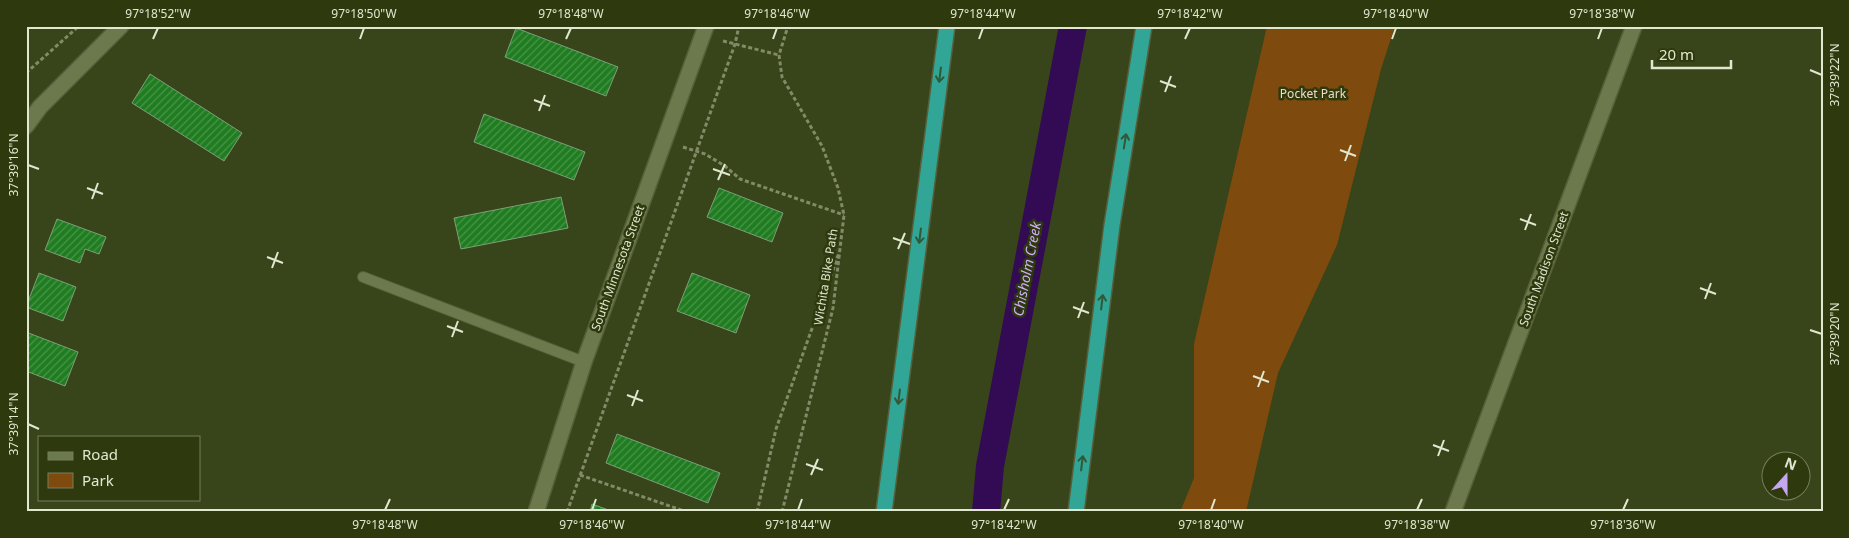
<svg xmlns="http://www.w3.org/2000/svg" width="1849" height="538" font-family="'Noto Sans',sans-serif">
<style>
.park{fill:#7e4a0e}
.lines{fill:none;stroke-linecap:round;stroke-linejoin:round}
.canal{stroke:#330b55;stroke-width:28}
.building{fill:url(#building-hatch);stroke:#7d9f7a}
.lane-casing{stroke:#555f3a;stroke-width:12}
.street-casing{stroke:#555f3a;stroke-width:18}
.highway-casing{stroke:#555f3a;stroke-width:18}
.path{stroke:#818b68;stroke-width:3;stroke-dasharray:4 2.5;stroke-linecap:butt}
.lane{stroke:#6b794d;stroke-width:10}
.street{stroke:#6b794d;stroke-width:15}
.highway{stroke:#31a596;stroke-width:15}
.oneway{stroke:#2f5937}
.ticks{fill:none;stroke:#e0e8d0;stroke-width:2}
.labels{text-anchor:middle;stroke-width:5;stroke-linejoin:round;paint-order:stroke}
.park-label{font-size:12px;fill:#f1dac6;stroke:#2e390e}
.street-label{font-size:12px;fill:#e0e8d0;stroke:#2e390e}
.water-label{font-size:14px;font-style:italic;fill:#d0b0fc;stroke:#2e390e}
.neatline{fill:none;stroke:#e0e8d0;stroke-width:2}
.ticks-label{font-size:12px;text-anchor:middle;fill:#e0e8d0}
</style>
<defs>
<pattern id="building-hatch" width="6" height="6" patternUnits="userSpaceOnUse" patternTransform="scale(1.25)"><rect width="6" height="6" fill="#1f7c20"/><path d="M-1 1l2-2M0 6l6-6M5 7l2-2" fill="none" stroke="#4a954a"/></pattern>
</defs>
<rect width="100%" height="100%" fill="#384419"/>
<path class="park" d="M1267,26H1395L1381,69L1337,245L1278,373L1246,512H1180L1194,478V344Z"/>
<g class="lines">
<path class="canal" d="M986,512L990,466L1073,26"/>
</g>
<g class="building">
<path d="M516,28L618,67L606,96L505,57Z"/>
<path d="M150,74L242,133L224,161L132,103Z"/>
<path d="M484,114L585,152L574,180L474,142Z"/>
<path d="M719,188L783,213L772,242L707,217Z"/>
<path d="M561,197L568,228L461,249L454,218Z"/>
<path d="M57,219L106,237L99,254L85,249L80,263L45,250Z"/>
<path d="M39,273L76,287L63,321L26,307Z"/>
<path d="M692,273L750,295L736,333L677,311Z"/>
<path d="M26,332L78,352L65,386L26,371Z"/>
<path d="M617,434L720,473L708,503L606,463Z"/>
<path d="M592,504L614,512H590Z"/>
</g>
<g class="lines">
<g class="lane-casing">
<path id="lane" d="M363,277L584,362"/>
</g>
<g class="street-casing">
<g id="street">
<path d="M26,126L40,107L121,26"/>
<path d="M536,512L584,362L706,26"/>
<path d="M1453,512L1634,26"/>
</g>
</g>
<g class="highway-casing">
<g id="highway">
<path d="M884,512L947,26"/>
<path d="M1076,512L1112,225L1144,26"/>
</g>
</g>
<g class="path">
<path d="M723,41L779,55"/>
<path d="M26,73L79,26"/>
<path d="M683,147L705,154L725,166L740,179L844,215"/>
<path d="M580,475L687,512"/>
<path d="M567,512L735,44L739,26"/>
<path d="M757,512L776,429L839,253"/>
<path d="M782,512L833,308L844,215L838,188L822,146L782,77L779,55L788,26"/>
</g>
<use href="#lane" class="lane"/>
<use href="#street" class="street"/>
<use href="#highway" class="highway"/>
</g>
<defs><path id="oneway-shaft" d="M-6 0H5M1.5-3L5.5 0L1.5 3" fill="none" stroke-width="1.6" stroke-linecap="round" stroke-linejoin="round" transform="scale(1.25)"/></defs>
<g class="oneway">
<use href="#oneway-shaft" transform="translate(940 75) rotate(97)"/>
<use href="#oneway-shaft" transform="translate(1125 141) rotate(-81)"/>
<use href="#oneway-shaft" transform="translate(920 236) rotate(97)"/>
<use href="#oneway-shaft" transform="translate(1102 302) rotate(-83)"/>
<use href="#oneway-shaft" transform="translate(899 397) rotate(97)"/>
<use href="#oneway-shaft" transform="translate(1082 463) rotate(-83)"/>
</g>
<path class="ticks" d="M153,39L158,28M360,39L364,28M566,39L571,28M773,39L777,28M979,39L983,28M1185,39L1190,28M1392,39L1396,28M1598,39L1602,28M1810,70L1822,75M1160,81L1176,87M1165,92L1171,76M534,100L550,106M539,111L545,95M1340,150L1356,156M1345,161L1351,145M28,165L39,169M713,169L730,175M718,180L725,164M87,188L103,194M92,199L98,183M1520,219L1536,225M1525,230L1531,214M893,238L910,244M898,249L905,233M267,257L283,263M272,268L278,252M1700,288L1716,294M1705,299L1711,283M1073,307L1089,313M1078,318L1084,302M447,326L463,332M1810,330L1822,334M452,337L458,321M1253,376L1269,382M1258,387L1264,371M627,395L643,401M632,406L638,390M28,424L39,429M1433,445L1449,451M1438,456L1444,440M806,464L823,470M811,475L818,459M385,510L390,499M592,510L596,499M798,510L802,499M1004,510L1009,499M1211,510L1215,499M1417,510L1422,499M1623,510L1628,499"/>
<g class="labels">
<g class="park-label">
<text x="1313" y="98">Pocket Park</text>
</g>
<g class="street-label">
<text transform="translate(618 268) rotate(-70)" y="4">South Minnesota Street</text>
<text transform="translate(1544 269) rotate(-70)" y="4">South Madison Street</text>
<text transform="translate(826 277) rotate(-81)" y="4">Wichita Bike Path</text>
</g>
<g class="water-label">
<text transform="translate(1027 269) rotate(-79)" y="5">Chisholm Creek</text>
</g>
</g>
<rect width="1849" height="538" fill="none" stroke="#2e390e" stroke-width="55"/>
<rect x="38" y="436" width="162" height="65" fill="#2e390e" stroke="#757f5c"/>
<rect x="48" y="452" width="25" height="8" fill="#6b794d" stroke="#757f5c"/>
<text x="82" y="460" font-size="15" fill="#e0e8d0">Road</text>
<rect x="48" y="473" width="25" height="15" fill="#7e4a0e" stroke="#757f5c"/>
<text x="82" y="486" font-size="15" fill="#e0e8d0">Park</text>
<g transform="translate(1786 476) rotate(21)"><circle r="24" fill="#2e390e" stroke="#757f5c"/>
<path d="M0-4L9 19L0 12L-9 19Z" fill="#c5a6f0"/>
<text y="-8" font-size="14" font-weight="bold" text-anchor="middle" fill="#e0e8d0">N</text>
</g>
<path d="M1652 60v8h79v-8" fill="none" stroke="#e0e8d0" stroke-width="2.5"/>
<text x="1659" y="60" font-size="15" fill="#e0e8d0" stroke="#2e390e" stroke-width="4" paint-order="stroke">20 m</text>
<rect x="28" y="28" width="1794" height="482" class="neatline"/>
<g class="ticks-label">
<text x="158" y="18">97°18'52"W</text>
<text x="364" y="18">97°18'50"W</text>
<text x="571" y="18">97°18'48"W</text>
<text x="777" y="18">97°18'46"W</text>
<text x="983" y="18">97°18'44"W</text>
<text x="1190" y="18">97°18'42"W</text>
<text x="1396" y="18">97°18'40"W</text>
<text x="1602" y="18">97°18'38"W</text>
<text transform="translate(1835 75) rotate(-90)" y="4">37°39'22"N</text>
<text transform="translate(14 165) rotate(-90)" y="4">37°39'16"N</text>
<text transform="translate(1835 334) rotate(-90)" y="4">37°39'20"N</text>
<text transform="translate(14 424) rotate(-90)" y="4">37°39'14"N</text>
<text x="385" y="529">97°18'48"W</text>
<text x="592" y="529">97°18'46"W</text>
<text x="798" y="529">97°18'44"W</text>
<text x="1004" y="529">97°18'42"W</text>
<text x="1211" y="529">97°18'40"W</text>
<text x="1417" y="529">97°18'38"W</text>
<text x="1623" y="529">97°18'36"W</text>
</g>
</svg>
